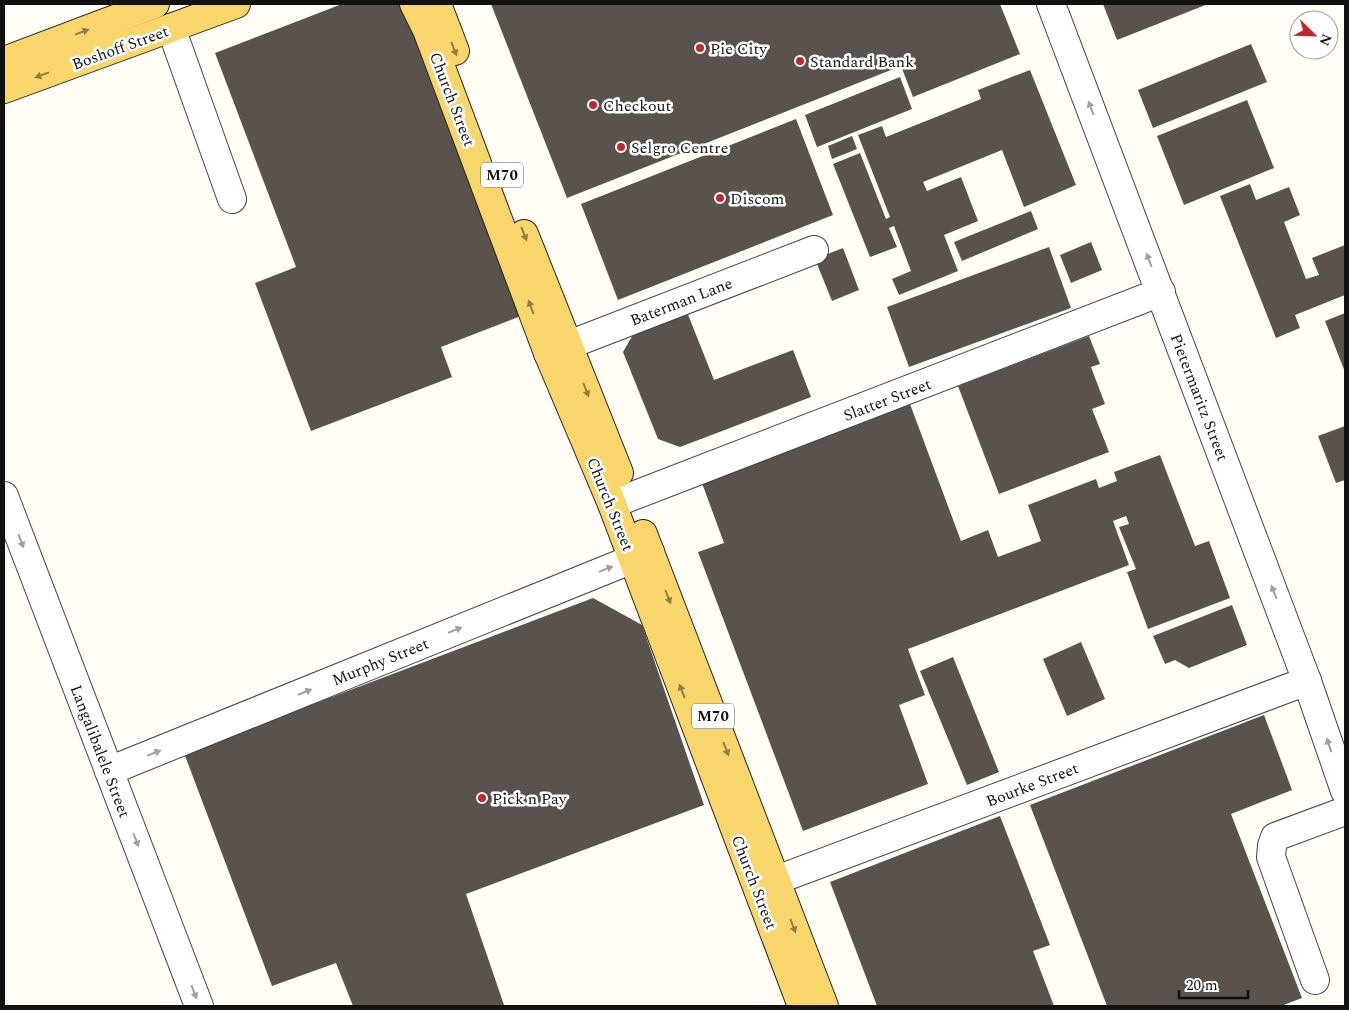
<svg xmlns="http://www.w3.org/2000/svg" width="1349" height="1010" font-family="Spectral,serif">
<style>
.building{fill:#5a524d}
.lines{fill:none;stroke-linecap:round;stroke-linejoin:round}
.minor-casing{stroke:#444;stroke-width:30}
.major-casing{stroke:#222;stroke-width:30}
.minor{stroke:#fff;stroke-width:28}
.major{stroke:#f9d66b;stroke-width:28}
.oneway{fill:#917d42}
.oneway2{fill:#a0a0a0}
.poi-dot{fill:#c4262e;stroke:#fff;stroke-width:2}
.labels{text-anchor:middle;stroke-width:5;stroke-linejoin:round;paint-order:stroke}
.shield{fill:#fff;stroke:#585858;stroke-width:1}
.shield-label{font-size:15px;font-weight:bold;fill:#111}
.street-label{font-size:16px;fill:#111;stroke:#fff}
.poi-label{font-size:16px;fill:#111;stroke:#fff;text-anchor:start}
</style>
<rect width="100%" height="100%" fill="#fffdf5"/>
<g class="building">
<path d="M342,4H409L526,314L441,347L452,377L311,431L255,283L296,267L215,53Z"/>
<path d="M491,4H1000L1020,54L913,97L901,66L567,198Z"/>
<path d="M1103,4H1208L1117,40Z"/>
<path d="M1251,44L1267,82L1153,128L1138,90Z"/>
<path d="M1030,70L1076,185L1024,207L1002,150L923,182L927,191L961,177L978,221L944,235L958,271L899,295L892,279L911,271L894,226L889,228L897,247L870,257L833,164L860,153L886,219L890,217L858,135L882,126L886,137L981,99L978,90Z"/>
<path d="M900,77L912,109L817,147L805,115Z"/>
<path d="M1247,100L1274,168L1184,205L1157,136Z"/>
<path d="M796,119L833,215L618,300L581,204Z"/>
<path d="M852,136L857,149L832,159L828,146Z"/>
<path d="M1250,184L1256,200L1289,187L1300,215L1284,222L1306,279L1319,275L1312,258L1345,245V295L1295,315L1300,328L1276,338L1220,196Z"/>
<path d="M1031,211L1038,229L962,261L954,242Z"/>
<path d="M1091,242L1102,270L1071,283L1060,255Z"/>
<path d="M1049,247L1071,308L909,367L887,307Z"/>
<path d="M843,248L859,290L832,301L815,259Z"/>
<path d="M685,307L714,380L793,350L811,397L680,447L658,439L623,352L638,326Z"/>
<path d="M1345,313V372L1325,321Z"/>
<path d="M1089,336L1100,364L1091,367L1105,404L1092,409L1109,452L999,494L958,386Z"/>
<path d="M910,404L961,541L988,530L998,557L1041,541L1028,505L1096,479L1099,488L1117,481L1114,472L1160,455L1195,546L1209,541L1230,598L1148,629L1127,572L1136,569L1119,527L1129,524L1126,516L1113,521L1129,565L908,649L925,695L899,705L928,784L803,831L698,552L724,543L702,483Z"/>
<path d="M1345,426V480L1336,483L1318,436Z"/>
<path d="M593,598L642,625L704,805L466,894L504,1005L353,1006L336,963L272,986L184,753Z"/>
<path d="M1232,605L1247,645L1189,668L1175,660L1165,664L1153,636Z"/>
<path d="M1081,642L1105,699L1067,716L1043,659Z"/>
<path d="M953,657L999,772L967,785L920,671Z"/>
<path d="M1264,715L1292,790L1231,814L1302,998L1281,1006H1107L1030,805Z"/>
<path d="M1000,816L1050,945L1033,951L1054,1006H877L830,882Z"/>
</g>
<g class="lines">
<g class="minor-casing">
<g id="minor">
<path d="M1051,4L1307,681L1345,791"/>
<path d="M171,28L232,199"/>
<path d="M548,353L814,250"/>
<path d="M4,496L199,1006"/>
<path d="M612,504L1161,292"/>
<path d="M109,771L650,552"/>
<path d="M758,887L1307,681"/>
<path d="M1315,980L1271,857L1272,846L1275,837L1345,811"/>
</g>
</g>
<g class="major-casing">
<g id="major">
<path d="M414,4L427,30L548,353L612,504L802,1006"/>
<path d="M437,4L455,51"/>
<path d="M4,61L155,4"/>
<path d="M4,89L236,4"/>
<path d="M524,234L619,473"/>
<path d="M643,534L824,1006"/>
</g>
</g>
<use href="#minor" class="minor"/>
<use href="#major" class="major"/>
</g>
<defs><path id="oneway-solid" d="M-6-.8H1V-3.2L6.5 0L1 3.2V.8H-6Z" transform="scale(1.25)"/></defs>
<g class="oneway">
<use href="#oneway-solid" transform="translate(82 32) rotate(-21)"/>
<use href="#oneway-solid" transform="translate(454 49) rotate(69)"/>
<use href="#oneway-solid" transform="translate(42 75) rotate(160)"/>
<use href="#oneway-solid" transform="translate(524 234) rotate(69)"/>
<use href="#oneway-solid" transform="translate(531 307) rotate(-110)"/>
<use href="#oneway-solid" transform="translate(586 390) rotate(69)"/>
<use href="#oneway-solid" transform="translate(668 597) rotate(69)"/>
<use href="#oneway-solid" transform="translate(682 691) rotate(-111)"/>
<use href="#oneway-solid" transform="translate(726 749) rotate(69)"/>
<use href="#oneway-solid" transform="translate(793 926) rotate(69)"/>
</g>
<g class="oneway2">
<use href="#oneway-solid" transform="translate(1091 108) rotate(-111)"/>
<use href="#oneway-solid" transform="translate(1149 260) rotate(-111)"/>
<use href="#oneway-solid" transform="translate(21 541) rotate(69)"/>
<use href="#oneway-solid" transform="translate(606 569) rotate(-22)"/>
<use href="#oneway-solid" transform="translate(1274 592) rotate(-111)"/>
<use href="#oneway-solid" transform="translate(455 630) rotate(-22)"/>
<use href="#oneway-solid" transform="translate(305 692) rotate(-22)"/>
<use href="#oneway-solid" transform="translate(1329 745) rotate(-109)"/>
<use href="#oneway-solid" transform="translate(154 753) rotate(-22)"/>
<use href="#oneway-solid" transform="translate(136 840) rotate(69)"/>
<use href="#oneway-solid" transform="translate(194 992) rotate(69)"/>
</g>
<g class="poi-dot">
<circle cx="700" cy="48" r="5"/>
<circle cx="800" cy="61" r="5"/>
<circle cx="593" cy="105" r="5"/>
<circle cx="621" cy="147" r="5"/>
<circle cx="720" cy="198" r="5"/>
<circle cx="482" cy="798" r="5"/>
</g>
<g class="labels">
<g class="shield">
<rect x="481" y="162.5" width="42" height="25" rx="4"/>
<rect x="692" y="703.5" width="42" height="25" rx="4"/>
</g>
<g class="shield-label">
<text x="502" y="180">M70</text>
<text x="713" y="721">M70</text>
</g>
<g class="street-label">
<text transform="translate(120 47) rotate(-20)" y="6">Boshoff Street</text>
<text transform="translate(453 99) rotate(69)" y="6">Church Street</text>
<text transform="translate(681 301) rotate(-21)" y="6">Baterman Lane</text>
<text transform="translate(1200 397) rotate(69)" y="6">Pietermaritz Street</text>
<text transform="translate(887 399) rotate(-21)" y="6">Slatter Street</text>
<text transform="translate(611 504) rotate(68)" y="6">Church Street</text>
<text transform="translate(380 661) rotate(-22)" y="6">Murphy Street</text>
<text transform="translate(101 751) rotate(69)" y="6">Langalibalele Street</text>
<text transform="translate(1032 784) rotate(-21)" y="6">Bourke Street</text>
<text transform="translate(755 882) rotate(69)" y="6">Church Street</text>
</g>
<g class="poi-label">
<text x="710" y="54">Pie City</text>
<text x="810" y="67">Standard Bank</text>
<text x="603" y="111">Checkout</text>
<text x="631" y="153">Selgro Centre</text>
<text x="730" y="204">Discom</text>
<text x="492" y="804">Pick n Pay</text>
</g>
</g>
<rect width="1349" height="1010" fill="none" stroke="#111111" stroke-width="10"/>
<g transform="translate(1314 35) rotate(113)"><circle r="24" fill="#ffffff" stroke="#a0a0a0"/>
<path d="M0-4L9 19L0 12L-9 19Z" fill="#c4262e"/>
<text y="-8" font-size="14" font-weight="bold" text-anchor="middle" fill="#111111">N</text>
</g>
<path d="M1179 990v8h69v-8" fill="none" stroke="#111111" stroke-width="2.5"/>
<text x="1186" y="990" font-size="15" fill="#111111" stroke="#ffffff" stroke-width="4" paint-order="stroke">20 m</text>
</svg>
